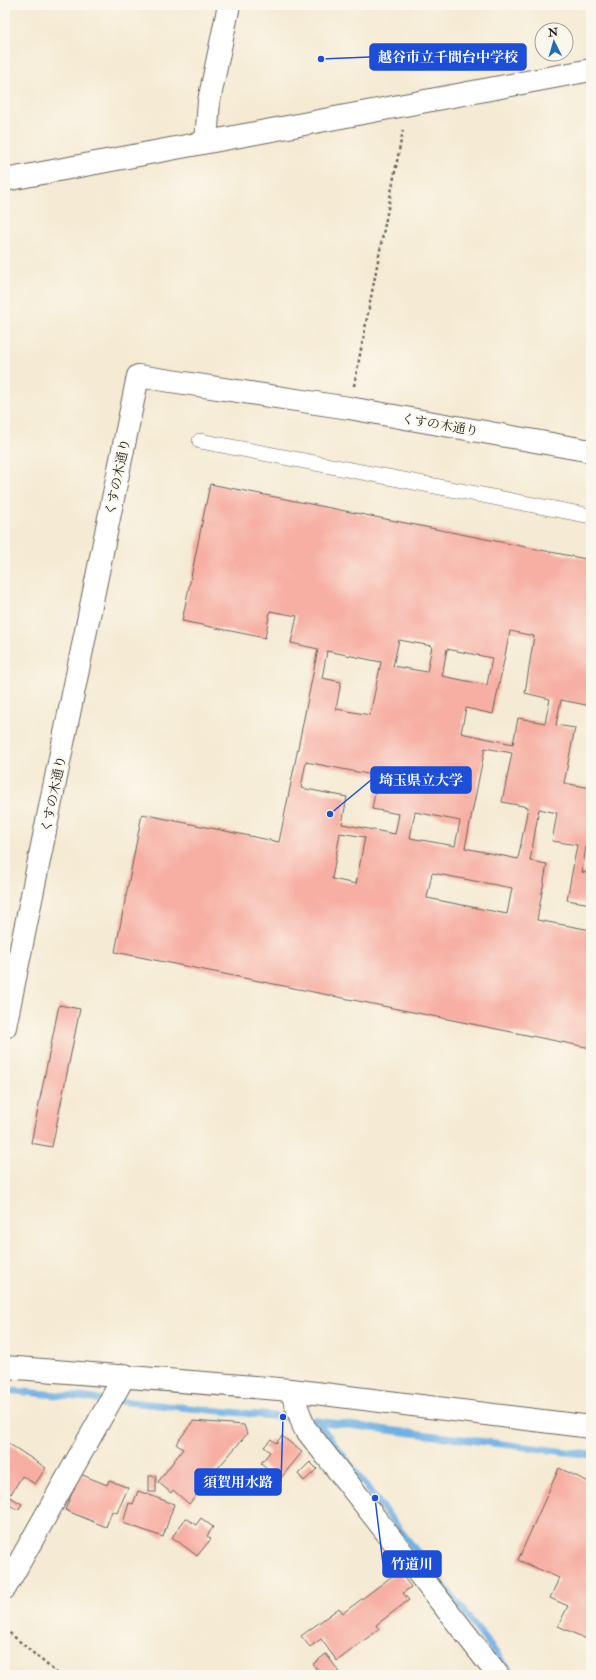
<svg xmlns="http://www.w3.org/2000/svg" width="596" height="1680" font-family="'IM FELL Double Pica','Noto Serif JP',serif">
<style>
.lines{fill:none;stroke-linecap:round;stroke-linejoin:round}
.stream{stroke:#6fb1e4;stroke-width:7}
.building{fill:#f7afa3;fill-rule:evenodd}
.service-casing{stroke:#68645c;stroke-width:16}
.minor-casing{stroke:#68645c;stroke-width:24}
.tertiary-casing{stroke:#68645c;stroke-width:24}
.path{stroke:#68645c;stroke-width:2.5;stroke-dasharray:3 3;stroke-linecap:butt}
.service{stroke:#fff;stroke-width:15}
.minor{stroke:#fff;stroke-width:22}
.tertiary{stroke:#fff;stroke-width:22}
.labels{text-anchor:middle;stroke-width:3.5;stroke-linejoin:round;paint-order:stroke}
.street-label{font-size:13px;fill:#1c1c1c;stroke:#fbf7ec}
.leader{fill:none;stroke:#1d4ed8;stroke-width:1.5}
.callout-dot{fill:#1d4ed8;stroke:#fbf7ec;stroke-width:1.5}
.callout{fill:#1d4ed8;stroke:#1d4ed8;stroke-width:1.5}
.callout-label{font-size:14px;text-anchor:middle;font-weight:bold;fill:#fff}
</style>
<rect width="100%" height="100%" fill="#fbf7ec"/>
<filter id="ink" filterUnits="userSpaceOnUse"><feTurbulence type="fractalNoise" baseFrequency=".025" numOctaves="2"/><feDisplacementMap in="SourceGraphic" scale="8" xChannelSelector="R" yChannelSelector="G"/><feConvolveMatrix kernelMatrix="1 2 1 2 8 2 1 2 1" color-interpolation-filters="sRGB"/></filter>
<filter id="wash" filterUnits="userSpaceOnUse"><feTurbulence type="fractalNoise" baseFrequency=".012" numOctaves="4" result="noise"/><feDisplacementMap in="SourceGraphic" scale="16" xChannelSelector="R" yChannelSelector="G"/><feGaussianBlur stdDeviation="0.9" result="paint"/><feColorMatrix in="noise" values="0 0 0 0 0 0 0 0 0 0 0 0 0 0 0 0 0 1.4 0 .05"/><feComposite in="paint" operator="in"/></filter>
<g filter="url(#wash)">
<rect width="100%" height="100%" fill="#f5ead3"/>
<g class="lines">
<g class="stream">
<path d="M5,1390L283,1417L591,1455"/>
<path d="M317,1421L375,1498L513,1675"/>
</g>
</g>
<g id="blocks">
<g class="building">
<path d="M210,484L591,560V706L561,700L556,725L575,728L564,783L591,788V848L586,847L582,872L591,874V904L567,900L577,845L552,841L557,813L539,809L530,861L547,864L537,920L591,930V1048L115,952L142,814L279,842L318,649L291,643L297,616L270,611L265,638L182,621ZM510,631L534,636L525,693L550,699L545,723L518,718L513,744L461,733L466,708L493,714ZM399,640L432,646L427,672L393,666ZM447,649L492,658L487,685L442,676ZM327,651L381,662L370,715L336,709L341,682L322,678ZM485,748L512,753L502,802L528,807L518,859L465,848ZM306,762L378,776L372,809L399,814L395,834L342,824L347,797L301,788ZM415,812L460,821L455,846L410,838ZM340,833L365,837L356,884L332,879ZM432,873L512,888L507,914L427,898Z"/>
<path d="M59,1005L80,1009L52,1147L31,1143Z"/>
<path d="M193,1421L244,1425L247,1434L212,1475L217,1479L210,1489L205,1485L189,1504L173,1490L171,1493L158,1482L183,1449L176,1444Z"/>
<path d="M282,1436L302,1452L280,1479L261,1463L270,1452L264,1447L271,1439L276,1443Z"/>
<path d="M5,1441L46,1468L35,1484L22,1476L11,1494L5,1490Z"/>
<path d="M310,1462L317,1469L304,1481L298,1474Z"/>
<path d="M559,1468L591,1483V1641L558,1626L568,1606L550,1598L559,1578L518,1560Z"/>
<path d="M80,1474L107,1485L109,1480L128,1488L117,1513L112,1511L106,1527L65,1510Z"/>
<rect x="149" y="1476" width="7" height="16"/>
<path d="M138,1491L174,1504L163,1537L123,1523L129,1503L133,1504Z"/>
<path d="M8,1496L22,1504L18,1510L5,1502Z"/>
<path d="M186,1518L196,1525L201,1518L213,1527L207,1536L211,1539L197,1556L172,1537Z"/>
<path d="M399,1571L411,1587L403,1593L409,1600L376,1625L379,1629L337,1661L321,1639L310,1647L301,1636L339,1608L343,1613Z"/>
<path d="M326,1654L341,1674L342,1675H321L313,1664Z"/>
</g>
</g>
</g>
<g filter="url(#ink)">
<use href="#blocks" fill-opacity="0" stroke="#68645c" stroke-width="1"/>
<g class="lines">
<g class="service-casing">
<path id="service" d="M200,441L591,516"/>
</g>
<g class="minor-casing">
<g id="minor">
<path d="M206,142L209,101L229,5"/>
<path d="M5,180L591,70"/>
<path d="M291,1390L304,1427L498,1675"/>
<path d="M5,1588L125,1375"/>
</g>
</g>
<g class="tertiary-casing">
<g id="tertiary">
<path d="M5,1027L138,376L349,408L591,451"/>
<path d="M5,1367L291,1390L591,1427"/>
</g>
</g>
<g class="path">
<path d="M354,386L403,130"/>
<path d="M5,1629L59,1675"/>
</g>
<use href="#service" class="service"/>
<use href="#minor" class="minor"/>
<use href="#tertiary" class="tertiary"/>
</g>
</g>
<g class="labels">
<g class="street-label">
<text transform="translate(440 424) rotate(10)" y="5">くすの木通り</text>
<text transform="translate(117 477) rotate(-78)" y="5">くすの木通り</text>
<text transform="translate(53 794) rotate(-78)" y="5">くすの木通り</text>
</g>
</g>
<path class="leader" d="M321 59L370 57M330 814L371 780M283 1417L281 1482M375 1498L383 1564"/>
<g class="callout-dot">
<circle cx="321" cy="59" r="4"/>
<circle cx="330" cy="814" r="4"/>
<circle cx="283" cy="1417" r="4"/>
<circle cx="375" cy="1498" r="4"/>
</g>
<g class="callout">
<rect x="370" y="44" width="156" height="26" rx="4"/>
<rect x="371" y="767" width="100" height="26" rx="4"/>
<rect x="195" y="1469" width="86" height="26" rx="4"/>
<rect x="383" y="1551" width="58" height="26" rx="4"/>
</g>
<g class="callout-label">
<text x="448" y="62">越谷市立千間台中学校</text>
<text x="421" y="785">埼玉県立大学</text>
<text x="238" y="1487">須賀用水路</text>
<text x="412" y="1569">竹道川</text>
</g>
<rect width="596" height="1680" fill="none" stroke="#fbf7ec" stroke-width="20"/>
<g transform="translate(554 42) rotate(355)"><circle r="19" fill="#fbf7ec" stroke="#a29f99"/>
<path d="M0-3L7 15L0 10L-7 15Z" fill="#1f6fb2"/>
<text y="-6" font-size="11" font-weight="bold" text-anchor="middle" fill="#1c1c1c">N</text>
</g>
</svg>
